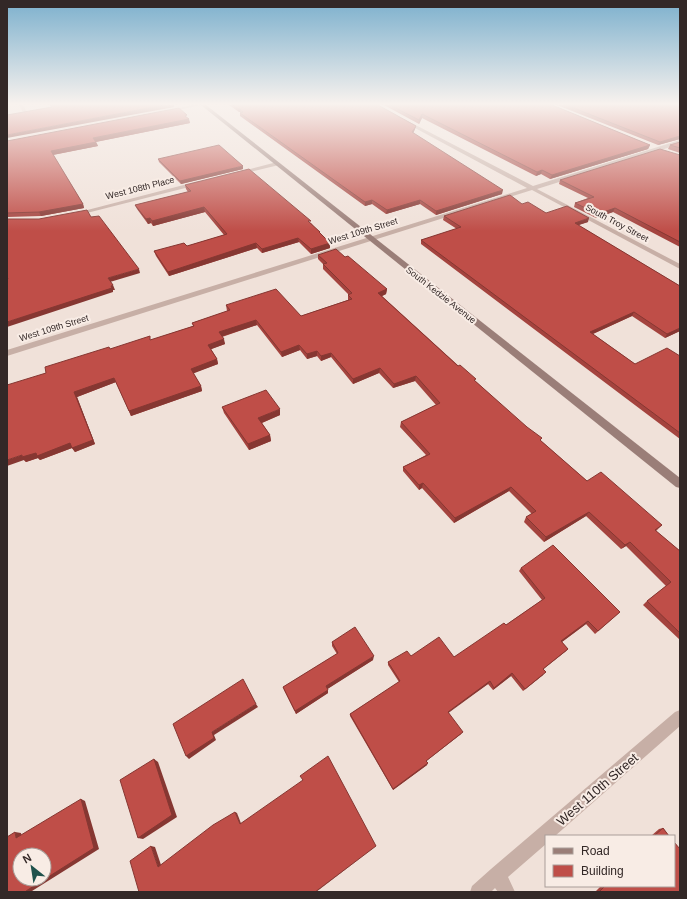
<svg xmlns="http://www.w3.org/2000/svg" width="687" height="899" font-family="Helvetica,sans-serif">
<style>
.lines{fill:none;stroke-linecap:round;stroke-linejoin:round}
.minor{fill:#c7afa6;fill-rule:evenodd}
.secondary{fill:#9a7e78;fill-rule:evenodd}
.wall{fill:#a4433e}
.shaded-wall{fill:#863732}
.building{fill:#bf4e48;stroke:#863732;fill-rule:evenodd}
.labels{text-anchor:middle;stroke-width:4;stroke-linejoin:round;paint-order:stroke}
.far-street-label{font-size:9px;fill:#332827;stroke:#f8ece5}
.near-street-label{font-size:13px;fill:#332827;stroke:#f8ece5}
</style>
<rect width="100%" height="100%" fill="#f0e1d9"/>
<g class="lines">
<g class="minor">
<path d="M19,105H23L28,114H24Z"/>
<path d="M192,105H202L168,112L166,111Z"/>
<path d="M404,119L533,186L680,140V144L537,189L680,264V269L532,190L7,356V350L527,188L402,121Z"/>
<path d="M277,162L280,164L279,165L238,175L235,173Z"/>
<path d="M199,181L201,182V184L75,216L72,214Z"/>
<path d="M680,710V726L555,836H546V844L508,877L515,892H498L495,888L491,892H470L472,886L491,869L675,712Z"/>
</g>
<path class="secondary" d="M201,105H206L680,478V488L676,487Z"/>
</g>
<g class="wall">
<path d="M229,105H378L416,126L415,129L413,133L502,194L436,215L420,204L386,214L372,204L365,206L240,116V113L241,112H239Z"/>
<path d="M384,105H552L650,145L648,149L550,179L541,174L536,176L422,118L419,124Z"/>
<path d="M557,105H680V139L658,145Z"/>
<path d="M188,118L190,123L96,142L98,146L53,155L83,204L84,208L41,216L7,217V141Z"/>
<path d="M680,142V153L668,149L670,145Z"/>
<path d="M680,155V247L613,212L596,218L574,207L575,203L588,198L559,184L560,180Z"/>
<path d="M158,159L243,169L181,184L159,162Z"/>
<path d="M185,185L311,223L320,234L330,248L311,254L299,242L262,253L257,248L169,276L156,256L154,251L187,246L224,235L205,212L153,226L151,223L148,224L137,209L135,205L188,192L186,189Z"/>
<path d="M522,204L546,213L588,222L578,225L680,286V331L665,338L632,316L593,334L635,364L680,356V439L421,244V240L457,229L443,220L444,216Z"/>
<path d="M318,255L345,257L387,289L386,294L382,296L541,441L587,481L662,525L656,531L680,551V640L643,605L647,601L666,586L626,546L621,549L586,516L544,542L524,522L526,517L532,514L509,491L454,523L422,488L419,490L403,471V467L426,455L400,427L401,422L436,405L415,381L393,388L379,373L353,384L331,357L321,361L317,356L307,359L300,350L282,357L257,325L222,337L225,344L211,349L217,359L218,364L193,373L201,386L202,391L131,416L116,382L77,397L95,444L75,452L72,448L40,460L38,458L26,462L24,460L46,373L110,349L151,340L193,326L192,323L227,311L226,305L301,316L348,300V294L323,269V264L318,259Z"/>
<path d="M222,407L280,415L262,423L270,435L271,441L249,450L224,413Z"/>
<path d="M521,568L620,612L595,634L586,624L562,642L568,649L566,651L543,669V675L523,691L511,676L493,690L488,684L448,712L461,734L426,761L427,765L393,790L350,716V714L399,682L388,665V662L411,656L454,657L506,625L542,600L519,571Z"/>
<path d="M332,642L373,660L327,689L328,693L296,714L284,690L283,687L337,654L332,646Z"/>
<path d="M663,828L669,836H651L659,829Z"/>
<path d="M601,886H674L680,892H595Z"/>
</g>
<g class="shaded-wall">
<path d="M164,105H174V107L7,138V135Z"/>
<path d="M238,109H240L241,112H239Z"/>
<path d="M422,114V118L419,124V120Z"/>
<path d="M189,119L190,123L95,142L93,138Z"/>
<path d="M416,126L415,129L412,136V132Z"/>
<path d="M680,136V139L658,145L660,142Z"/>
<path d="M96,142L98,146L52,155L51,151Z"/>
<path d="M650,145L648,149L550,179L552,175Z"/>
<path d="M243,166V169L181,184L180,181Z"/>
<path d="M542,170L541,174L536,176L537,172Z"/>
<path d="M503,190L502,194L436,215V211Z"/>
<path d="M372,200V204L365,206V202Z"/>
<path d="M420,200V204L386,214L387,210Z"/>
<path d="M83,204L84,208L41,216L39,212Z"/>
<path d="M204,207L205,212L153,226L152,221Z"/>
<path d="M615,208L613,212L596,218L598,214Z"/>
<path d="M150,218L151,223L148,224L146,219Z"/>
<path d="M589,218L588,222L573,227L575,223Z"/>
<path d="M298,238L299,242L262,253V249Z"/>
<path d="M256,243L257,248L169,276L168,272Z"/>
<path d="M330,243V248L311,254V249Z"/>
<path d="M139,269L140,273L110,282L108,278Z"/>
<path d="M113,285L115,290H113V292L7,327V322Z"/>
<path d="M387,289L386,294L378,298V293Z"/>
<path d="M634,312L632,316L588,336L590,332Z"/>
<path d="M256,320L257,325L220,337L219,332Z"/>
<path d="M680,328V331L665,338L667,334Z"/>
<path d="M224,339L225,344L209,350L208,345Z"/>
<path d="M299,345L300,350L282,357L281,352Z"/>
<path d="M317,351V356L307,359V354Z"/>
<path d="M331,353V357L321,361V356Z"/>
<path d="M217,359L218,364L192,374L191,369Z"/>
<path d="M380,368L379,373L353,384V379Z"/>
<path d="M416,376L415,381L393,388L394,384Z"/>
<path d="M114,378L116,382L77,397L95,444L75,452L72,448L40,460L38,458L26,462L24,460L7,466V460L22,455L36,453L70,443L74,392Z"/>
<path d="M201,386L202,391L131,416L129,411Z"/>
<path d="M280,409V415L259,424L258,418Z"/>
<path d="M270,435L271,441L249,450L248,444Z"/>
<path d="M423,483L422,488L419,490V485Z"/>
<path d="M511,487L509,491L454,523L455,518Z"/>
<path d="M589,512L586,516L544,542L546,537Z"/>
<path d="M630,542L626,546L621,549L625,545Z"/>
<path d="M588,621L586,624L559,644L561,641Z"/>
<path d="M568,649L566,651L541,671L543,669Z"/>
<path d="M374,656L373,660L326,690V686Z"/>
<path d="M546,672L543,675L523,691L525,689Z"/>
<path d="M512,673L511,676L493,690L494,688Z"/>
<path d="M490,681L488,684L447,714L448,712Z"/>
<path d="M328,690V693L296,714L295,711Z"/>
<path d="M256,704L258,707L214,735L216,740L189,759L186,756L212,732Z"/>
<path d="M463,732L461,734L425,762L426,761Z"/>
<path d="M154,759L158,762L177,817L143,839L138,838Z"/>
<path d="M428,763L427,765L393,790V789Z"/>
<path d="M81,799L85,801L99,849L32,891L33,892H26V891Z"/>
<path d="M235,812L237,813L242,826L240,824Z"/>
<path d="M15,832L21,833L22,839L16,838Z"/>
<path d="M151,846L155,847L162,868L158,867Z"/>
<path d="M376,846L316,892H315Z"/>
</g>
<g class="building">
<path d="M50,105H164L7,135V115L52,107Z"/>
<path d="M233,105H378L416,126L412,132L503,190L436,211L420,200L387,210L372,200L365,202L240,113L243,112L240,109H238Z"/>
<path d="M390,105H552L650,145L552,175L542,170L537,172L422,114L419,120Z"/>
<path d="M566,105H680V136L660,142Z"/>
<path d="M179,108L187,115L185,116L189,119L93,138L96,142L51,151L83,204L39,212L7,213V141Z"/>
<path d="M680,142V148L670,145Z"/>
<path d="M219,145L243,166L180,181L158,159Z"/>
<path d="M660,149L680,155V242L615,208L598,214L575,203L594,197L560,180Z"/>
<path d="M249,169L311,221H308L320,232H319L330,243L311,249L298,238L262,249L256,243L168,272L154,251L184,243L187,246L227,234L204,207L152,221L150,218L146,219L135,205L191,191L185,185Z"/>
<path d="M510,195L522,204L528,202L546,213L567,206L589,218L575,223L680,286V328L667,334L634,312L590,332L635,364L667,348L680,356V433L421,240L461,227L444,216Z"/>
<path d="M87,210L91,217L99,216L139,269L108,278L113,285L111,286L112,288L7,322V279H8L7,277V219H39Z"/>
<path d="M336,249L345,257L348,256L387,289L378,293L458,366L460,365L476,379L474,380L527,427L542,438L540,440L587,481L601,472L662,525L655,530L680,551V633L647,601L671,582L630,542L625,545L589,512L546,537L526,517L536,511L511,487L455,518L423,483L419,485L403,467L430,454L401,422L440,403L416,376L394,384L380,368L353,379L331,353L321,356L317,351L307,354L299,345L281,352L256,320L219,332L224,339L208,345L217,359L191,369L201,386L129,411L114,378L74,392L93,440L72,448L70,443L37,456L36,453L22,457V455L7,460V385L46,373L45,367L109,347L110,349L150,336V340L194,326L192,323L230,310L226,305L276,289L301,316L352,299L348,295L352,293L323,264L327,263L318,255Z"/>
<path d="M266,390L280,409L258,418L270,435L248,444L222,407Z"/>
<path d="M553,545L620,612L598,631L588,621L561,641L568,649L543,669L546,672L525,689L512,673L494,688L490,681L448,712L463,732L426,761L428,763L393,789L350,714L400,681L388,662L407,651L411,656L439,637L454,657L504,623L506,625L545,598L521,568Z"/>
<path d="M355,627L374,656L326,686L328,690L295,711L283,687L338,653L332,642Z"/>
<path d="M243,679L256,704L212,732L214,738L186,756L173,724Z"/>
<path d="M328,756L376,846L315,892H139L130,861L151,846L158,867L213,825L235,812L240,824L303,780L300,776Z"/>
<path d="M154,759L172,815L138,838L120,780Z"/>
<path d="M81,799L94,848L26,891V892H7V837L15,832L16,838ZM20,855H44V879H20Z"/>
<path d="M663,828L669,836H654Z"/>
<path d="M674,842L680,849V892H599L605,886H674Z"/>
</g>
<linearGradient id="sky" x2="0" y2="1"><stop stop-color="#7cb0cd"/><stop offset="0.45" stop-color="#f8f2ee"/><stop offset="1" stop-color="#f8f2ee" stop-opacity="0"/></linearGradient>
<rect width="687" height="231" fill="url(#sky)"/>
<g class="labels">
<g class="far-street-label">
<text transform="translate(140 188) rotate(-14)" y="3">West 108th Place</text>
<text transform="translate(617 223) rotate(28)" y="3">South Troy Street</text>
<text transform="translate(363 231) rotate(-17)" y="3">West 109th Street</text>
<text transform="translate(441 295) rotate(38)" y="3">South Kedzie Avenue</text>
<text transform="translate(54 328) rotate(-17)" y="3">West 109th Street</text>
</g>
<g class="near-street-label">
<text transform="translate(597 789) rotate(-41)" y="5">West 110th Street</text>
</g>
</g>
<rect width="687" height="899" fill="none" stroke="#332827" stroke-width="16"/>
<rect x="545" y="835" width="130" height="52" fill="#f8ece5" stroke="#a99e99"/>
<rect x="553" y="848" width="20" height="6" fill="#9a7e78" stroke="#a99e99"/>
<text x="581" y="855" font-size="12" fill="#332827">Road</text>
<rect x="553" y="865" width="20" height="12" fill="#bf4e48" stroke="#a99e99"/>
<text x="581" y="875" font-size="12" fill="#332827">Building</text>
<g transform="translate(32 867) rotate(330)"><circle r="19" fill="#f8ece5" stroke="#a99e99"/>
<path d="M0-3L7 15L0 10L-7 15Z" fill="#1f524c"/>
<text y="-6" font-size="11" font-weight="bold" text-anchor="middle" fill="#332827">N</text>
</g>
</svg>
